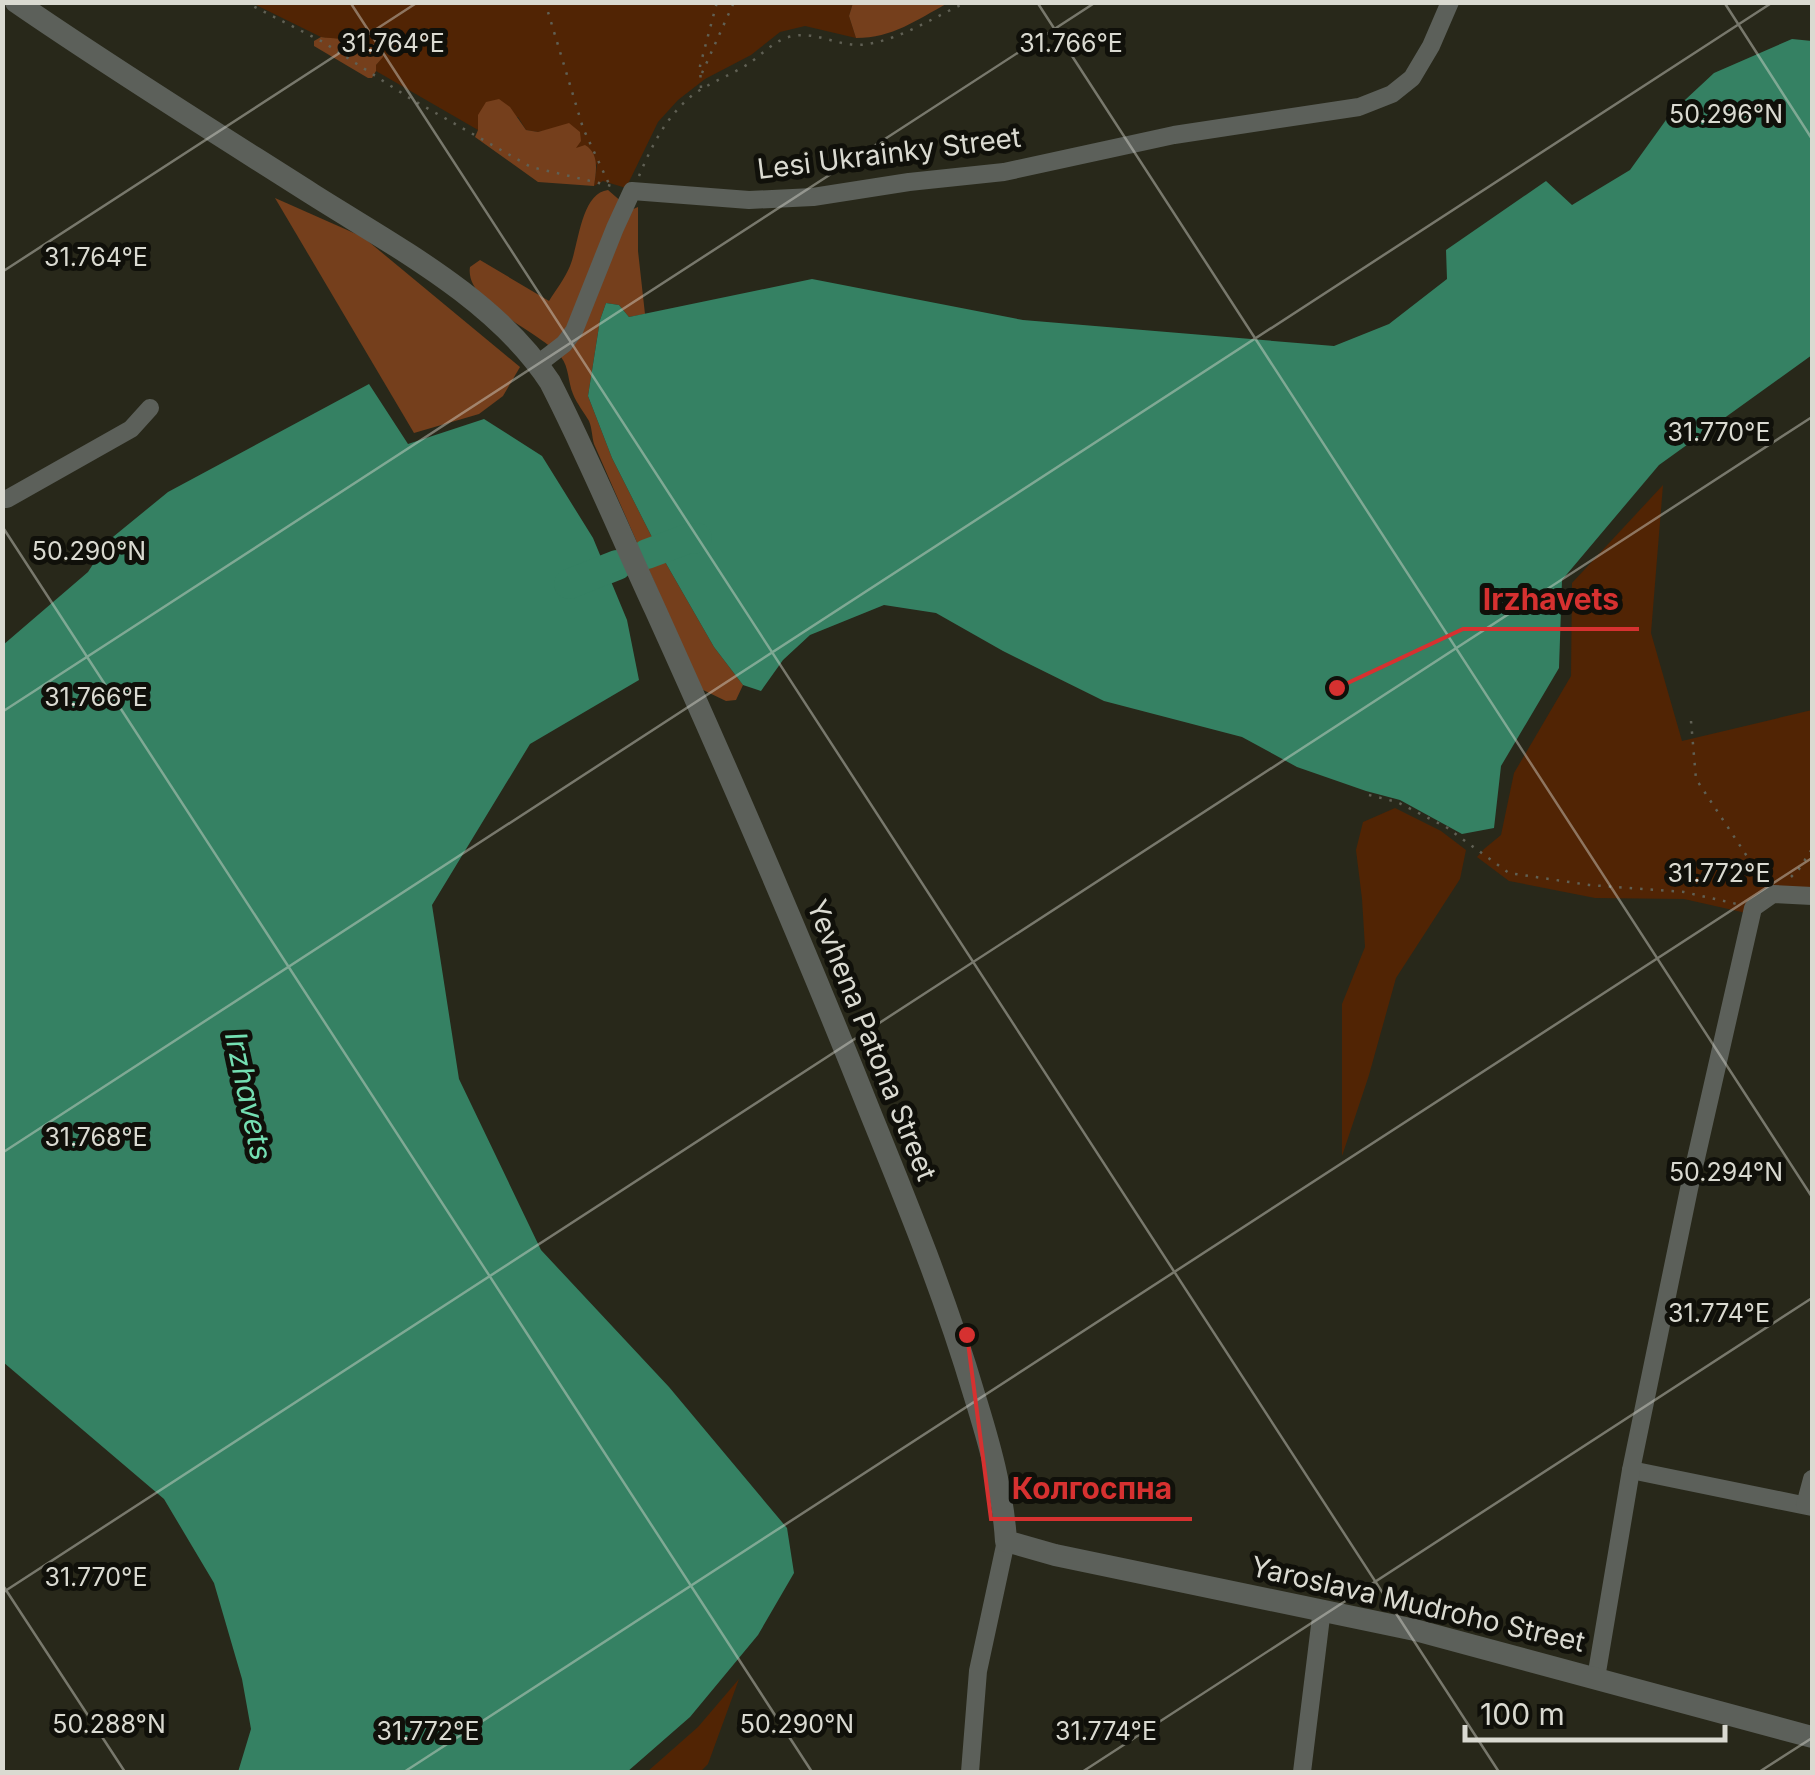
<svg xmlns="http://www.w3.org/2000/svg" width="1815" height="1775" font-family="Inter,sans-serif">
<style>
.green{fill:#512404}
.forest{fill:#753f1c}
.water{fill:#358163}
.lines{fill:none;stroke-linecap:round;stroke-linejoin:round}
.river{stroke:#358163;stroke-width:30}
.path{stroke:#606054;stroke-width:2.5;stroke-dasharray:2.5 8;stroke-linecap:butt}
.minor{stroke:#5c605a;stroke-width:18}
.tertiary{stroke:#5c605a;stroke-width:22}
.ticks{fill:none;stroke:#dadad1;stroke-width:2.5;stroke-opacity:0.45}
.labels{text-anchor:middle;stroke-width:10;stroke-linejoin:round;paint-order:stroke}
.street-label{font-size:28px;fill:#dadad1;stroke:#10100a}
.water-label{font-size:30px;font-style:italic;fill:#74dfb2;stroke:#10100a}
.ticks-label{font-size:25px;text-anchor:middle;fill:#dadad1;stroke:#10100a;stroke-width:10;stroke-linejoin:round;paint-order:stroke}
.leader{fill:none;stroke:#d63130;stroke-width:4}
.callout-dot{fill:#d63130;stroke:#10100a;stroke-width:4}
.callout-label{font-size:30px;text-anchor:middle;font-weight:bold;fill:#d63130;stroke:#10100a;stroke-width:10;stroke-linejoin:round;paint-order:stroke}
</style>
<rect width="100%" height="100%" fill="#28281a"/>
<g class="green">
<path d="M252,3H853L849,16L856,38L805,26L780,32L751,55L705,79L678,100L658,122L626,188L603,181L594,186L597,165L580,149H576L558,128L538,132L526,130L518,117L478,115V130L376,71V65L383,56L384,48L377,43L361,49L359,43L350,39L341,41L321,37Z"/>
<path d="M1663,485L1651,633L1682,741L1812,710V892L1773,890L1746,913L1684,899L1595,898L1509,881L1477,857L1484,849L1501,835L1514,773L1571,676L1572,583Z"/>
<path d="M1395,808L1441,831L1466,850L1460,879L1396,978L1369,1075L1342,1156V1004L1365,947L1362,899L1356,850L1363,822Z"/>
<path d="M739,1679L708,1764L700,1772H647L698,1727Z"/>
</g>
<g class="forest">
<path d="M853,3V2L948,3C916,20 893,38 856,38L849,16Z"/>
<path d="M321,37C334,39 347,38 359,43L361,49L372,44H380L384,48L383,57L376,65V71L372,78H368L314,46V41Z"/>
<path d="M499,99L510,107L526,130L538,132L569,123L580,132L581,141L576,148L585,145C600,154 596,172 594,186L538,182L475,137L478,130V115L486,102Z"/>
<path d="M608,190L631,210L638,207V251L645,314L629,317L619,305L606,303L600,320L588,396L612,458L660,553L714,647L743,685L736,700L726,701L701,689L594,444C592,437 592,428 589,421C584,412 577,404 573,394C568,382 569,367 561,357C541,331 464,304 470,267L480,260L549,301C556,290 565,278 570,266C579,244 581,193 608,190Z"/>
<path d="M275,198L363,237L520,367L503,396L479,414L414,433Z"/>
</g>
<g class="water">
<path d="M1792,39L1812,41V355L1659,465L1562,580L1559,668L1501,766L1494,828L1462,834L1400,800L1366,791L1297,767L1242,737L1104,701L1003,651L936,613L884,605L810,635L783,660L761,691L743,685L714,647L660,553L612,458L588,396L600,320L606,303L619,305L629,317L812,279L1023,320L1334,346L1389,324L1447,279L1446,250L1546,181L1572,205L1630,170L1671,113L1714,73Z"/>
<path d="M369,384L408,444L484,419L542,456L593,538L627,620L639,680L530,744L432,905L459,1079L541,1250L669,1387L787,1528L794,1573L758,1635L690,1717L627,1772H238L251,1729L242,1679L214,1583L164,1499L3,1362V645L88,572L108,541L168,492Z"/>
</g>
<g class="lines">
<g class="river">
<path d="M647,554L687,539L697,538"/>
<path d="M569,584L617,565"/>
</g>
<g class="path">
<path d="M245,2L323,42L411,99L531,167L616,187"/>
<path d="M545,2L583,128L609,184"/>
<path d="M702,73L734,2"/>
<path d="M701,88L700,66L717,2"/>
<path d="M639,176C652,145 667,115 694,94C711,82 731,75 748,64C762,55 775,39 793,36C818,31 842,49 868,44C903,38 934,17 967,2"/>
<path d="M1691,721L1696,779L1762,879"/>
<path d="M1369,795L1397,802L1446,827L1509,873L1589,885L1684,892L1737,904"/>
<path d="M1791,877L1799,869L1812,849"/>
</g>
<g class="minor">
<path d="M538,364L564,344L574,331L615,228L632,191L749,200L813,197L909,182L1004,172L1174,135L1359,107L1392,94L1412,78L1431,46L1450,2"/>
<path d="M2,499H7L131,429L150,408"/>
<path d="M1631,1470L1812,1507"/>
<path d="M1805,1505L1812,1479"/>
<path d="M1596,1678L1631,1470L1689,1189L1753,908L1773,894L1812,896"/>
<path d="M970,1772L978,1671L1006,1541"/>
<path d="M1302,1772L1322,1609"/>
</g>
<path class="tertiary" d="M16,2C113,69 213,131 312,194C394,246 496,299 550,382C588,456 620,533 655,609C731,777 804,946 872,1117C909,1208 946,1299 974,1394C989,1442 1003,1491 1006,1541L1055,1555L1415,1630L1812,1737"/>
</g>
<path class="ticks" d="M350,2L1499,1772M1037,2L1812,1197M1724,2L1812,139M2,272L418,2M2,526L812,1772M2,712L1096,2M2,1153L1773,2M2,1584L125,1772M2,1593L1812,417M404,1772L1812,858M1082,1772L1812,1298M1759,1772L1812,1738"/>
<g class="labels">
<g class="street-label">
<text transform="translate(889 153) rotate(-7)" y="10">Lesi Ukrainky Street</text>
<text transform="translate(872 1040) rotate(68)" y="10">Yevhena Patona Street</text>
<text transform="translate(1418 1604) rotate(13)" y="10">Yaroslava Mudroho Street</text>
</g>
<g class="water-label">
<text transform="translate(248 1096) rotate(78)" y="10">Irzhavets</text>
</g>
</g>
<g class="ticks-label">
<text x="1071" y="52">31.766°E</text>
<text x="393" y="52">31.764°E</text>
<text x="1726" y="123">50.296°N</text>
<text x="96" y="266">31.764°E</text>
<text x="1719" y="441">31.770°E</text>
<text x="89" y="560">50.290°N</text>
<text x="96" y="706">31.766°E</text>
<text x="1719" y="882">31.772°E</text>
<text x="96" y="1146">31.768°E</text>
<text x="1726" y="1181">50.294°N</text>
<text x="1719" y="1322">31.774°E</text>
<text x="96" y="1586">31.770°E</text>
<text x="109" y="1733">50.288°N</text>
<text x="797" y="1733">50.290°N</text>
<text x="428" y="1740">31.772°E</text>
<text x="1106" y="1740">31.774°E</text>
</g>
<path class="leader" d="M1337 688L1463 629H1639M967 1335L991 1519H1192"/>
<g class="callout-dot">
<circle cx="1337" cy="688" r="10"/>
<circle cx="967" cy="1335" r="10"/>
</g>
<g class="callout-label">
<text x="1551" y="610">Irzhavets</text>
<text x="1092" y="1499">Колгоспна</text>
</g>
<rect width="1815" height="1775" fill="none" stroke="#dadad1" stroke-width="10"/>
<path d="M1465 1725v15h260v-15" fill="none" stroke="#dadad1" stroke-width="5"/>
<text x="1480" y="1725" font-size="30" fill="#dadad1" stroke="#10100a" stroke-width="8" paint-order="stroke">100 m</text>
</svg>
